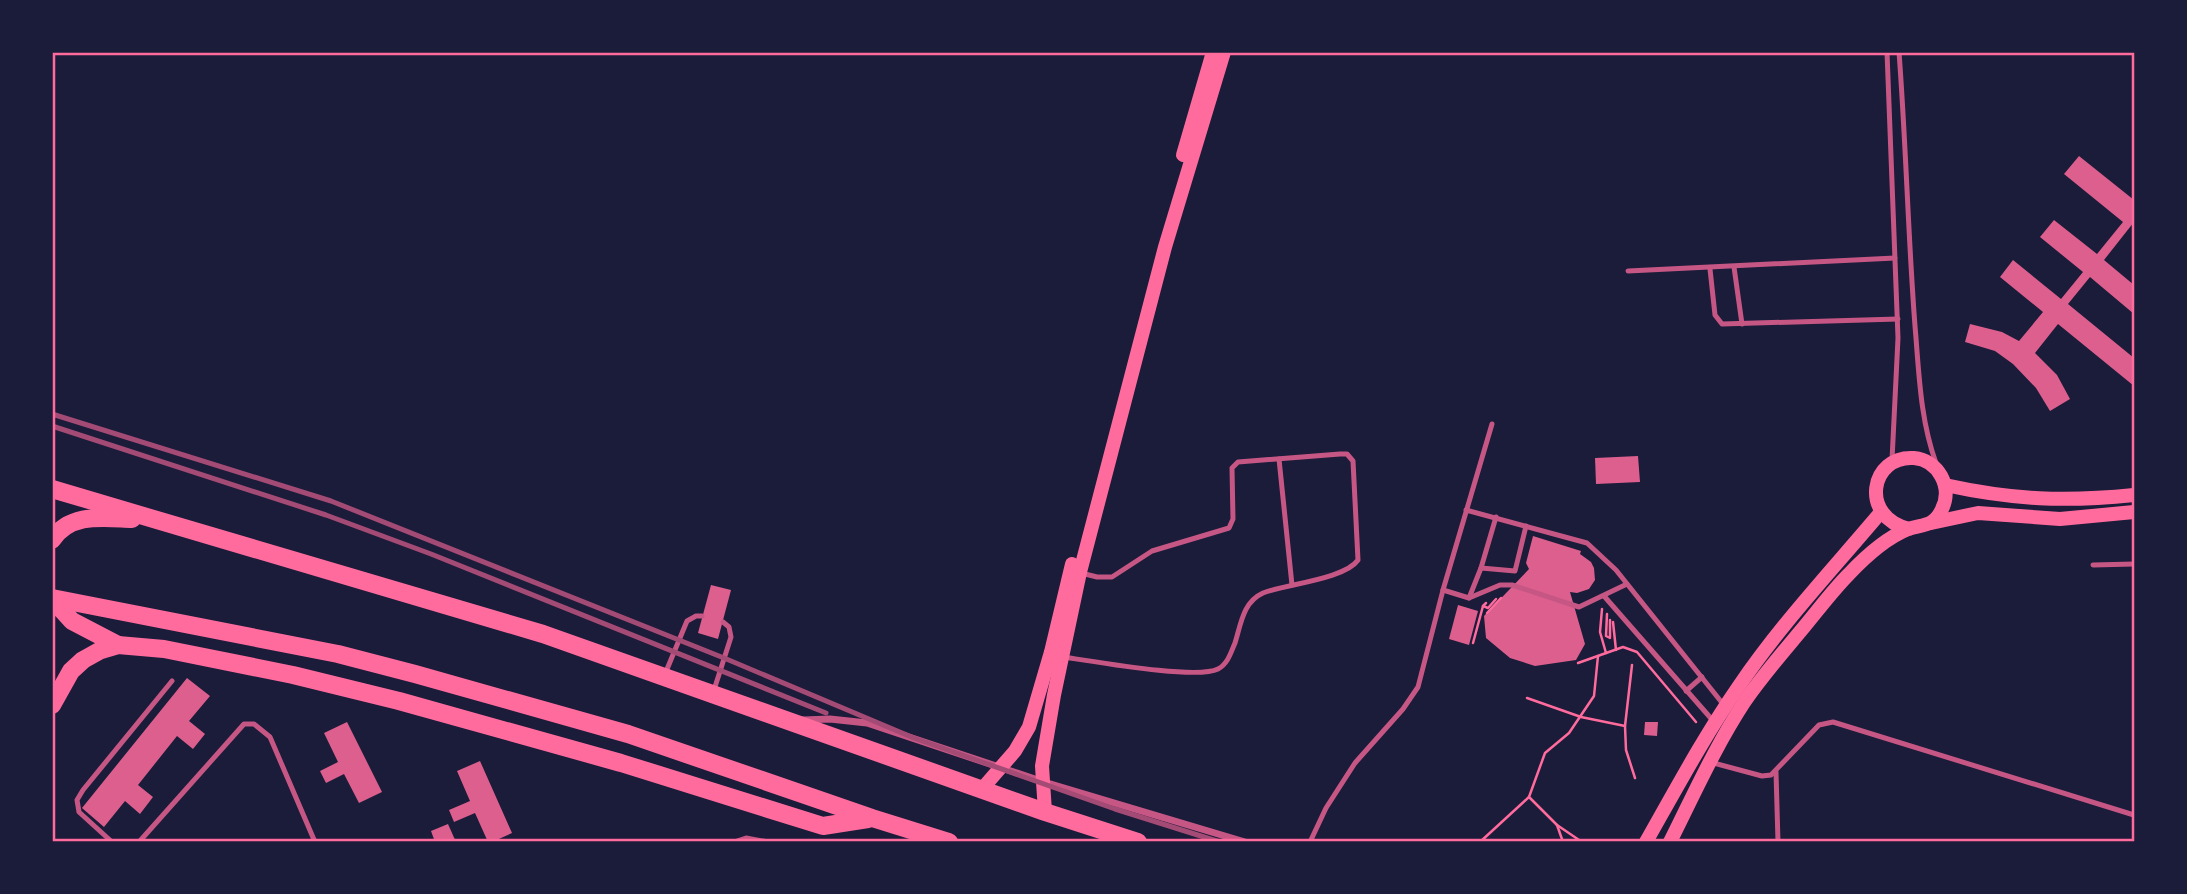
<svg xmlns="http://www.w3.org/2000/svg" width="2187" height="894" font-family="Manrope,sans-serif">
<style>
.building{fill:#dd5f8e}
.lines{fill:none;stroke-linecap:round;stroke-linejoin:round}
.path{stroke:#ff6b9d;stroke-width:2.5}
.service{stroke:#c65784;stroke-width:5}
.minor{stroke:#c65784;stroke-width:7}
.secondary{stroke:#ff6b9d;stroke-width:14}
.trunk{stroke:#ff6b9d;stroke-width:18}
.rail{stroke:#a44b75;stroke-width:5}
.neatline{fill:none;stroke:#ff6b9d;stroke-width:2.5}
</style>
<rect width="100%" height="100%" fill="#1b1b3a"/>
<g class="building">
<path d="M2079,156L2134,200V222L2104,260L2134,285V314L2090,277L2068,304L2134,358V386L2058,324L2035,353L2057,375L2070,399L2050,411L2036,388L2013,364L1995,351L1965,342L1970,324L2002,332L2019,341L2043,312L2000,277L2013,260L2061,299L2083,272L2040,237L2054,220L2097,254L2123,222L2064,174Z"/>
<path d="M1638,456L1640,482L1596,484L1595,458Z"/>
<path d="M1533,536L1581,551L1580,554L1591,562L1594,568L1595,580L1589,589L1577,593L1570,592L1585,644L1576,660L1535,666L1510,658L1486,638L1484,616L1529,569L1526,563Z"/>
<path d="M711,585L731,590L718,639L698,633Z"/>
<path d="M1458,605L1478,611L1469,645L1449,639Z"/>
<path d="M187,678L210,696L189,721L205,734L193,749L177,736L138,785L153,797L140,814L125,801L104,827L82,808Z"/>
<path d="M347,722L382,792L359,803L344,774L326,783L320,771L338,762L324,733Z"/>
<path d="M1645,722H1658L1657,736L1644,735Z"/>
<path d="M480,761L512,833L492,842H488L475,813L454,822L449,810L470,801L457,771Z"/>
<path d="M448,824L456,842H435L431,831Z"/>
</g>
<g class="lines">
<g class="path">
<path d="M1483,606L1488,608L1496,599"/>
<path d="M1602,609L1600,632L1606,653"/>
<path d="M1487,613L1501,598"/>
<path d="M1607,614L1606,636L1610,638"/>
<path d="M1613,622L1616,650"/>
<path d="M1610,637V620"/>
<path d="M1473,643L1483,606L1486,603"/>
<path d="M1578,663L1623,647L1637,652L1696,722"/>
<path d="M1632,665L1625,726L1626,750L1635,778"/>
<path d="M1527,698L1581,717L1625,726"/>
<path d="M1557,825L1563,842"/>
<path d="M1480,842L1529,797"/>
<path d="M1582,842L1557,825L1529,797L1545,753L1569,733L1594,696L1598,656"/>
</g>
<g class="service">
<path d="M1887,52L1898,338L1892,460"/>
<path d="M1899,52C1906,144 1908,235 1915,326C1919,372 1920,419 1936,463"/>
<path d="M1734,267L1742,324"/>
<path d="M1710,269L1715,315L1722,324L1898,319"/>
<path d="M1628,271L1895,258"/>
<path d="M1279,459L1292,585"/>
<path d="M1466,510L1587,543L1616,570L1723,704"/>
<path d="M2093,565L2134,564"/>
<path d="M1481,568L1515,571L1526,526"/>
<path d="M1443,590L1469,598L1500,585H1512L1579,607L1627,584"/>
<path d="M1604,596L1715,723"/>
<path d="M1469,598L1481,568L1496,517"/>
<path d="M1063,657C1092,661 1196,680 1218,669C1228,664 1231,652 1235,643C1241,624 1243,602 1263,593C1286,584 1345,579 1358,560L1353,461L1347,454H1340L1238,462L1232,468L1233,519L1229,528L1152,551L1112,577H1097L1081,573"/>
<path d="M665,674L687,621L696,616H702"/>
<path d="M714,690L731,637L729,627L723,622"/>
<path d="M1686,691L1702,677"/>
<path d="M1710,762L1762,776L1771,775L1819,725L1833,722L2134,815"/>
<path d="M1776,772L1778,842"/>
<path d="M112,842L79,812L77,800L83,790L172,681"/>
<path d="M139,842L244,724H254L270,737L315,842"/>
<path d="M734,842L746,838L768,842"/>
<path d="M1310,842L1326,808L1355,763L1403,709L1418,687L1443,590L1492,424"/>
</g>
<path class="minor" d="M803,720L830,719L867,723L1044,782L1245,842"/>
<g class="secondary">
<path d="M1183,155L1213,52"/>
<path d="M1945,485C2014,500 2065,502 2134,495"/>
<path d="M1931,523L1978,513L2060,519L2134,512"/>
<path d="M982,789L1015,751L1029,727L1051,652L1072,564"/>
<path d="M1045,812L1042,766L1054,695L1080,572L1165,247L1224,52"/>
<path d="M1646,842C1676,789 1705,735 1739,686C1781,624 1833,569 1881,512"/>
<path d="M1670,842C1694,794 1716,745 1745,701C1763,675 1784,651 1804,627C1819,609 1833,590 1849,574C1865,557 1886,538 1908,529C1923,524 1934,527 1942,509C1953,487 1938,460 1914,458C1870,455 1859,517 1909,529"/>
</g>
<g class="trunk">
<path d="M52,489L543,634L1045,812L1138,842"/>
<path d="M52,540C70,512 104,518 132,519"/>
<path d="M52,598L338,654L415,674L628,734L872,818L949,842"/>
<path d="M52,599L72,621L118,645"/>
<path d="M52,705L71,671L83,660L101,650L118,645L164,649L293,675L399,701L621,763L823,826L868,819"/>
</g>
<g class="rail">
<path d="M52,414L331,501L724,658L914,738L1115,809L1220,842"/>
<path d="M52,426L326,515L431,554L826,713"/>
</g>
</g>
<rect width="2187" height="894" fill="none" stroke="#1b1b3a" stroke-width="108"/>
<rect x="54" y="54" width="2079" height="786" class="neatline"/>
</svg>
